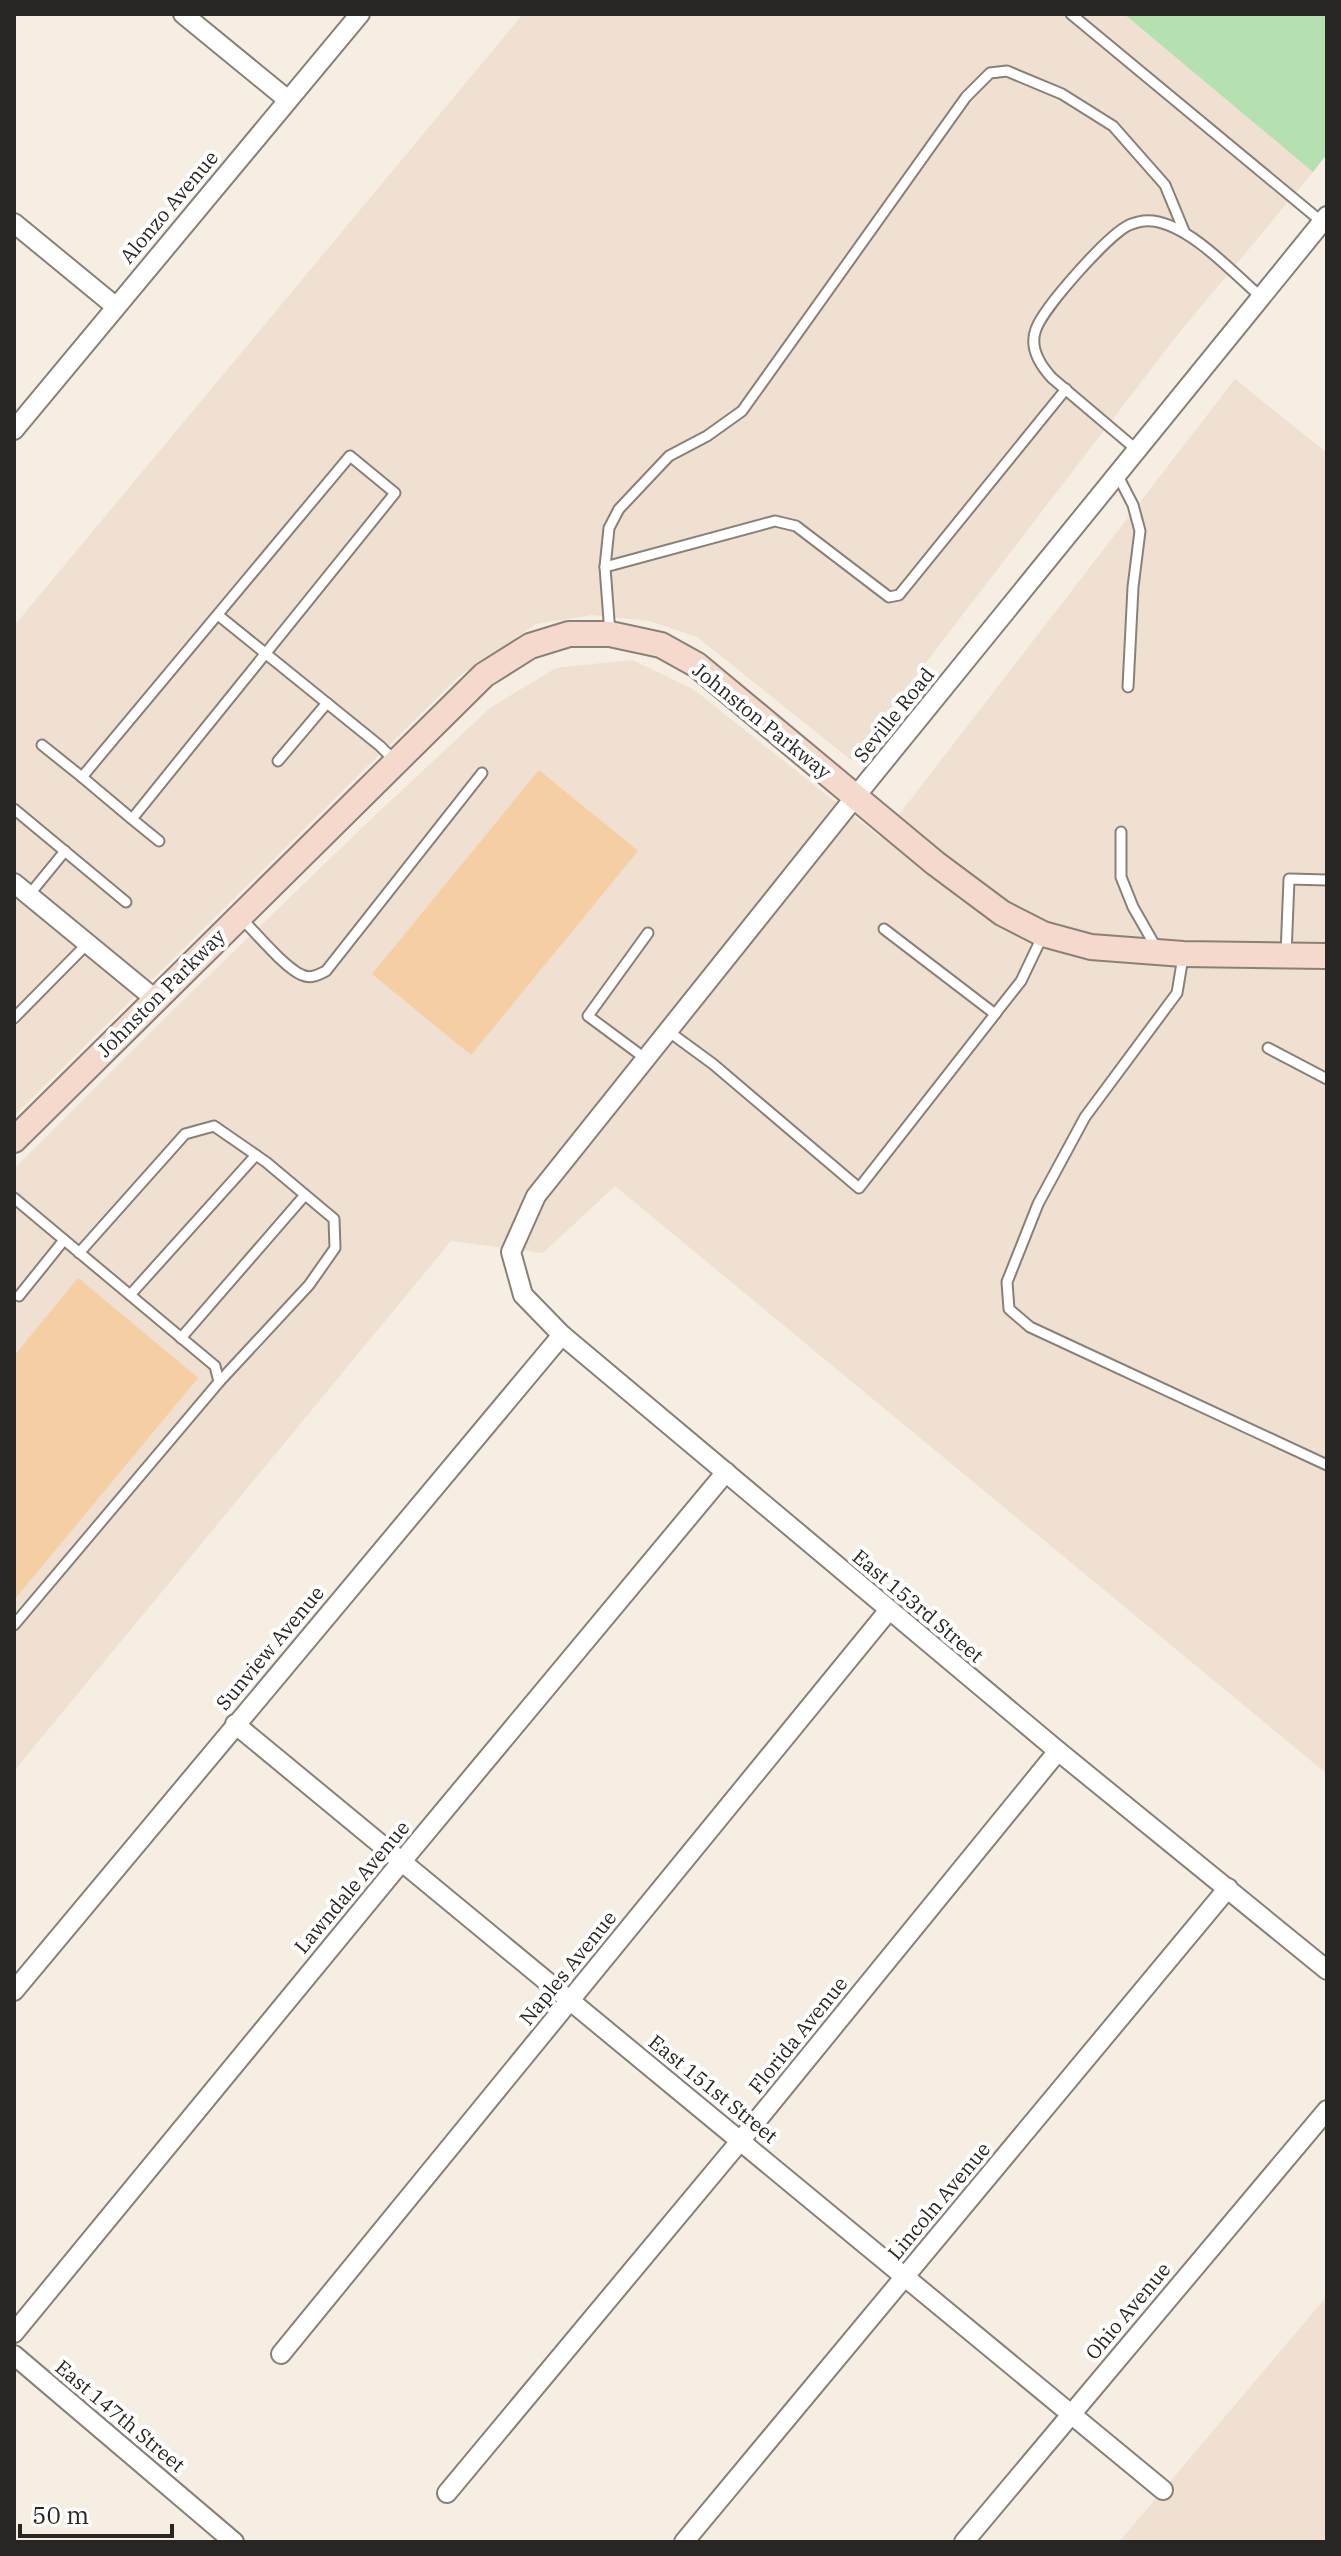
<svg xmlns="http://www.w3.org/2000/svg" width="1341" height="2556" font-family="'IBM Plex Serif',serif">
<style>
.built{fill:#efe0d1}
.green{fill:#b5e0af}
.building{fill:#f6cea3}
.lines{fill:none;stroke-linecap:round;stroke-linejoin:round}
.lane-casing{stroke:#898178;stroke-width:13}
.street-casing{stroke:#898178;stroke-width:22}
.secondary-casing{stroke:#898178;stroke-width:28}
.lane{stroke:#fff;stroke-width:9}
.street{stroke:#fff;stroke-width:18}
.secondary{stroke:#f6d9cd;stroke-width:24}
.labels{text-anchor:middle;stroke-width:8;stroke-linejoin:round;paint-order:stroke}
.street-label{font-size:20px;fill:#292522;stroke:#fff}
</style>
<rect width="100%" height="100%" fill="#f6ede3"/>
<g class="built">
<path d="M523,14H1124L1313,172L1178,334L851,760L697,637L649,621L592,615L536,624L458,677L14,1116V626Z"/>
<path d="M1235,379L1327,453V1774L615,1186L543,1253L451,1241L14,1771V1169L169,1014L367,823L490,708L556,668L632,660L693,689L881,838Z"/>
<path d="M1327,2296V2542H1119Z"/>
</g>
<path class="green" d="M1124,14H1327V154L1313,172Z"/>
<g class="building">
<path d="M539,770L638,851L471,1055L372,974Z"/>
<path d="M78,1278L198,1378L14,1600V1356Z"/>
</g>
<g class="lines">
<g class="lane-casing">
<g id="lane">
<path d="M1071,14L1322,222"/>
<path d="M1137,450L1052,378C1040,365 1029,347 1036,329C1044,307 1108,235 1129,225C1136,222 1146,220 1153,221C1191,226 1232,272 1261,297"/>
<path d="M1117,474L1133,505L1140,531L1133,587L1128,687"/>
<path d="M605,567L775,521L796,526L889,597L899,595L1066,389"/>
<path d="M218,615L380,746L396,762"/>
<path d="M610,634L605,567L609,528L619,509L669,456L707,436L742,411L966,97L990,73L1007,71L1062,94L1113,126L1165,185L1184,231"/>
<path d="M42,745L82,777"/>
<path d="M278,761L327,703"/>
<path d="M14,809L126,902"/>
<path d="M132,819L82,777L350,456L395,493L132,819L159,841"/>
<path d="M1121,832V877L1133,907L1157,949"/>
<path d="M29,895L65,851"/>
<path d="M241,918C256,933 285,968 302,975C311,979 318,975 326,971L482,773"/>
<path d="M884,929L995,1014L1021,981L1042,937"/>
<path d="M1286,955L1289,879L1327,880"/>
<path d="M1183,957L1177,993L1085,1117L1038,1204L1007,1282L1009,1309L1030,1327L1327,1465"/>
<path d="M14,1018L87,944"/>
<path d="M668,1031L713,1064L859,1188L996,1013"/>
<path d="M1268,1048L1327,1079"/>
<path d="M646,1059L588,1016L648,933"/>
<path d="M14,1198L215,1366L219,1382L14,1625"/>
<path d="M79,1253L185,1134L214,1126L266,1162L334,1219L335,1248L309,1285L219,1382"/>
<path d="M130,1295L256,1155"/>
<path d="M19,1296L64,1240"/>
<path d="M181,1338L305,1195"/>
</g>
</g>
<g class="street-casing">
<g id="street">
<path d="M183,14L288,100"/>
<path d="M1327,216L855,797L536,1196L511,1252L523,1295L562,1335L1058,1751L1327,1970"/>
<path d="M14,223L115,306"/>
<path d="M14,430L360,14"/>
<path d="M14,883L155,999"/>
<path d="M235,1724L1163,2490"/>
<path d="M14,1991L562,1335"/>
<path d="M14,2333L393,1872L726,1472"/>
<path d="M281,2354L889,1610"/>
<path d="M14,2355L234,2542"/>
<path d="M447,2493L741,2140L1058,1751"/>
<path d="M684,2542L1228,1888"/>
<path d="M964,2542L1327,2110"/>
</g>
</g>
<g class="secondary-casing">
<path id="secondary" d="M14,1140L484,675L530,646L569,634H610L661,645L697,665L935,863L1002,913L1043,934L1091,947L1183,954L1327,956"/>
</g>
<use href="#lane" class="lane"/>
<use href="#street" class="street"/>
<use href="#secondary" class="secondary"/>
</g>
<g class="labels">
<g class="street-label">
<text transform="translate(169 207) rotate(-50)" y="7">Alonzo Avenue</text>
<text transform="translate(894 715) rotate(-51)" y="7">Seville Road</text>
<text transform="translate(762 721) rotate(39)" y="7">Johnston Parkway</text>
<text transform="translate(161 993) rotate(-45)" y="7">Johnston Parkway</text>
<text transform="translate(918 1606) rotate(40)" y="7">East 153rd Street</text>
<text transform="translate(270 1648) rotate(-50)" y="7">Sunview Avenue</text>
<text transform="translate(352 1887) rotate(-50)" y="7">Lawndale Avenue</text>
<text transform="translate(568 1968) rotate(-51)" y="7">Naples Avenue</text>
<text transform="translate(798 2035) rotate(-51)" y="7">Florida Avenue</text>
<text transform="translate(713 2089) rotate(39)" y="7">East 151st Street</text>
<text transform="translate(939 2201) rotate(-50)" y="7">Lincoln Avenue</text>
<text transform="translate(1128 2311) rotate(-50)" y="7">Ohio Avenue</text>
<text transform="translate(120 2416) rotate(40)" y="7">East 147th Street</text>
</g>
</g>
<rect width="1341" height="2556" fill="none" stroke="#292522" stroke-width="32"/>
<path d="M20 2524v12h152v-12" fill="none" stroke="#292522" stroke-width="4"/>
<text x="32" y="2524" font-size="24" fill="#292522" stroke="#ffffff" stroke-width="6" paint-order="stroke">50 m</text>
</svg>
